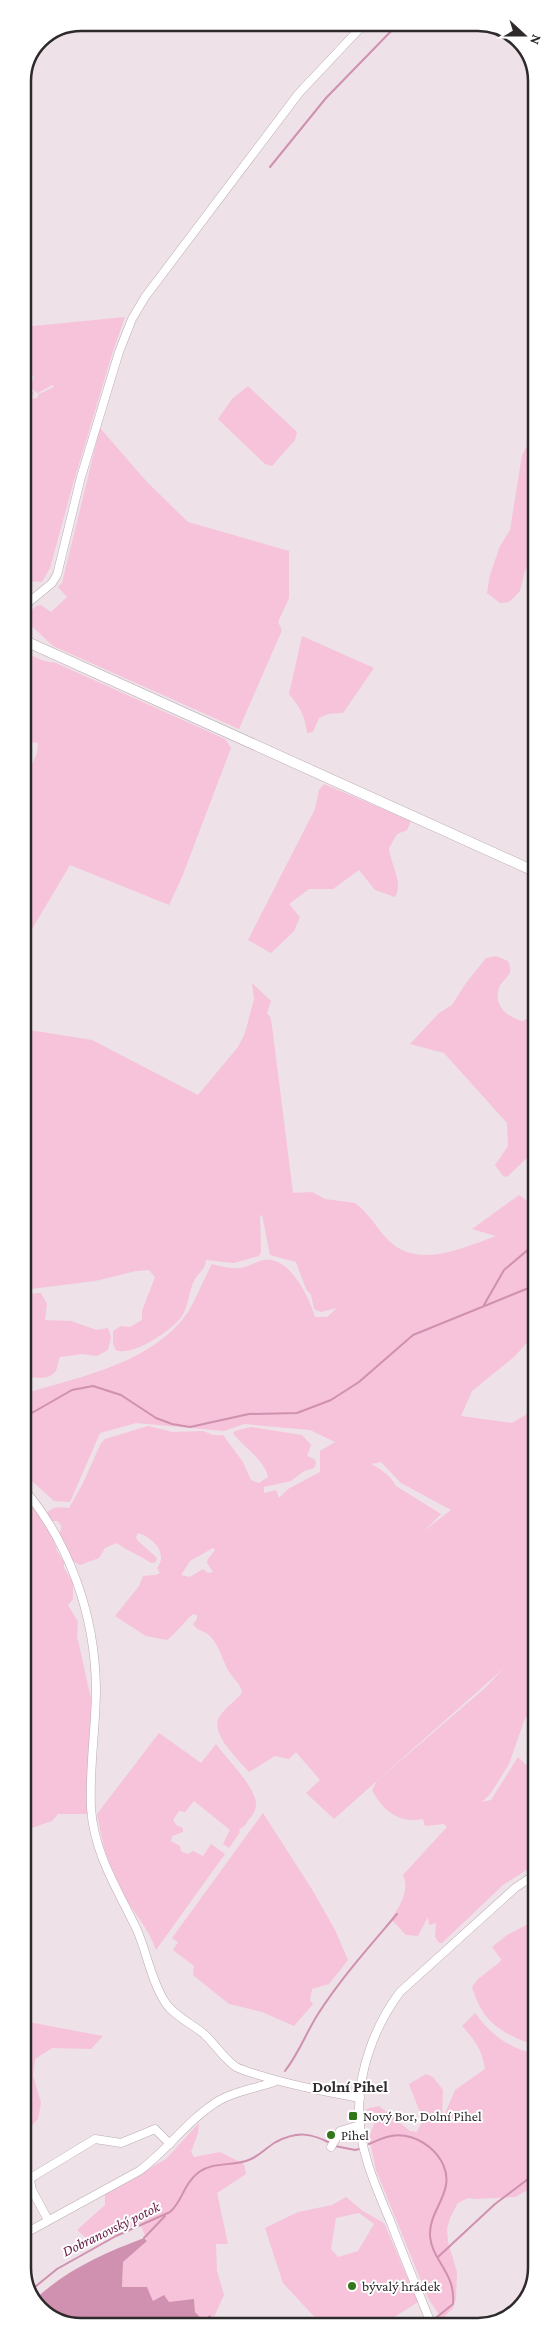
<svg xmlns="http://www.w3.org/2000/svg" width="559" height="2349" font-family="'Crimson Pro',serif">
<style>
.green{fill:#f6c3da;fill-rule:evenodd}
.water{fill:#d090af}
.lines{fill:none;stroke-linecap:round;stroke-linejoin:round}
.stream{stroke:#d090af;stroke-width:2}
.minor-casing{stroke:#baadb3;stroke-width:9}
.major-casing{stroke:#baadb3;stroke-width:11}
.minor{stroke:#fff;stroke-width:8}
.major{stroke:#fff;stroke-width:10}
.poi-dot{fill:#32781b;stroke:#fff;stroke-width:2}
.labels{text-anchor:middle;stroke-width:4;stroke-linejoin:round;paint-order:stroke}
.poi-label{font-size:14px;fill:#2e292b;stroke:#fff;text-anchor:start}
.water-label{font-size:15px;font-style:italic;fill:#6b204a;stroke:#fff}
.quarter-label{font-size:16px;font-weight:bold;fill:#2e292b;stroke:#fff}
.rim{fill:none;stroke:#2e292b;stroke-width:2.5}
</style>
<rect width="100%" height="100%" fill="#eee1e7"/>
<g class="green">
<path d="M125,317L113,351L73,484L50,568L42,582L23,581V389L34,392L31,399L37,398L39,394L54,387L52,385L38,393L30,388L34,376L23,379V327Z"/>
<path d="M248,386L297,432L295,440L272,466L265,464L218,419L232,399Z"/>
<path d="M100,428L147,482L188,522L289,551V598L278,622L282,630L239,729L53,646L23,618L36,606L41,605L51,612L67,597L58,587L62,583Z"/>
<path d="M536,439V553L525,571L520,591L509,602L500,603L487,593L490,575L500,546L510,530L522,455L527,446Z"/>
<path d="M302,636L374,668L343,713L328,714L319,718L313,732L307,733C305,716 300,707 289,694Z"/>
<path d="M23,652L44,661L56,663L225,739L231,748L182,877L169,905L70,865L23,944V785L37,753L38,743L23,741Z"/>
<path d="M324,784L411,821L407,830L397,834L389,848C390,863 404,883 395,897L375,890L359,870L333,889H309L289,904L300,917L294,931L271,953L248,940L315,809L319,790Z"/>
<path d="M496,956L508,961C509,964 511,968 510,972C508,978 501,982 499,988C493,1006 508,1018 523,1021L536,1014V1136L529,1156L507,1177L503,1176L495,1165L508,1146L507,1123L444,1053L410,1044L439,1013L452,1005L466,983L486,958Z"/>
<path d="M252,983L271,1001L267,1014L270,1016L272,1026L293,1193L312,1192L325,1199L355,1203C369,1213 377,1229 389,1241C419,1269 463,1248 496,1236L472,1229L519,1195L536,1207V1333L514,1357L472,1391L461,1416L512,1423L536,1409V1701L524,1721L509,1764L491,1793L482,1802L491,1800L518,1757L535,1773L530,1784L533,1785L536,1782V1864L503,1885L442,1943H439L435,1937L436,1923L429,1925L428,1917L418,1936L406,1935L391,1919C400,1906 410,1891 403,1875L447,1827L444,1824L425,1826L423,1819C399,1824 382,1810 372,1790L377,1781L485,1688L504,1668L334,1819L306,1793L320,1780L296,1752L289,1759L275,1756L249,1772C240,1761 208,1733 220,1716C225,1708 235,1701 242,1693C241,1683 232,1678 228,1670C222,1659 219,1644 209,1635C203,1630 197,1631 193,1624L197,1619V1615L193,1614C184,1622 177,1632 167,1640L146,1636L115,1616L139,1586L143,1576L156,1575L160,1573L157,1568C169,1553 152,1537 138,1533L136,1537L137,1540L157,1558L156,1562L151,1563C140,1555 127,1551 117,1543L105,1548L99,1558L80,1565L71,1560L58,1534L61,1530V1525L57,1521H52L47,1513C53,1506 61,1507 69,1508L83,1483L101,1443L105,1439L148,1426L173,1432L203,1431L213,1435H223L243,1462L251,1480L259,1483L268,1477C265,1460 243,1447 233,1433L235,1431L251,1427L302,1435L311,1445L307,1456L314,1459L316,1463L314,1468L304,1471L291,1481L264,1487V1493L276,1490L279,1498L288,1489L320,1472V1451L335,1442L310,1430L244,1424L224,1431L136,1423L100,1433L70,1502L54,1501L23,1473V1390L30,1392C83,1376 154,1362 188,1312C197,1298 203,1280 212,1264C220,1266 230,1269 238,1268C247,1268 256,1261 264,1260C290,1256 309,1297 315,1317H327L337,1308L321,1312L314,1309L311,1295L306,1289L296,1262L270,1255L262,1215L260,1216L261,1252L259,1256L234,1263L206,1260C205,1271 199,1271 195,1279C189,1289 189,1305 182,1316C174,1329 131,1358 116,1350L113,1344V1331L121,1326L130,1327L142,1320V1311L155,1277L149,1270L136,1271L95,1281L23,1290V1029L92,1040L198,1095L238,1047L245,1033L254,999ZM381,1462L401,1483L451,1510L424,1531L441,1514L396,1486C391,1476 381,1469 371,1464ZM213,1548L215,1550L208,1559L207,1563L213,1572L208,1573L203,1569L190,1577L181,1575L190,1561Z"/>
<path d="M41,1293L47,1304L45,1320L71,1321L97,1330L108,1328L111,1337L108,1350L97,1356L82,1354L60,1357C57,1362 58,1368 55,1372C46,1382 33,1376 23,1377V1294Z"/>
<path d="M30,1502L50,1529L57,1551L64,1562V1568L73,1583V1599L68,1605L78,1622L77,1636L92,1703V1716L88,1814H58L52,1821L23,1831V1507Z"/>
<path d="M159,1733L201,1763L216,1744C225,1757 257,1788 256,1805C256,1810 253,1814 250,1818C246,1823 245,1827 239,1829L240,1832L229,1848L223,1844L230,1830L194,1801L185,1812L179,1811L173,1820L176,1825L183,1828V1832L172,1836L171,1841L180,1846L181,1851L187,1854L193,1851L203,1856L211,1844L225,1854L156,1950C148,1926 129,1907 117,1884C106,1862 102,1839 97,1814Z"/>
<path d="M263,1813L313,1891L335,1930L348,1960L329,1984L312,1989L310,2000L313,2004L294,2026L262,2012L229,2004L193,1975L194,1966L173,1950L178,1942L172,1938Z"/>
<path d="M536,1920V2046C502,2033 483,2024 472,1987L478,1979L500,1962L501,1959L492,1947L507,1935Z"/>
<path d="M475,2013C492,2036 509,2048 536,2054V2185L515,2197L476,2199L468,2198L458,2203L450,2218L447,2229L448,2242L457,2272L456,2298L453,2308L442,2319L428,2298L376,2170L369,2137L375,2122L366,2109L379,2106L410,2131L417,2132L423,2120L409,2084L426,2074L433,2077L443,2090L442,2120L455,2090L485,2069C482,2050 475,2040 462,2026Z"/>
<path d="M23,2021L103,2036L91,2049L52,2048L35,2059L33,2075L41,2103L38,2119L24,2133Z"/>
<path d="M199,2123L198,2133L191,2152L194,2157L220,2152L244,2164L246,2174L217,2193L228,2244H216L217,2271L224,2295L214,2317L210,2315L203,2320L195,2312L194,2300L169,2303L153,2301L147,2287H122L123,2262L147,2241L140,2223L93,2244L77,2230L105,2205V2194L166,2159Z"/>
<path d="M346,2197L363,2211L384,2223L418,2302L380,2326H323L283,2283L265,2228L298,2212L332,2205ZM359,2213L374,2224L358,2251L338,2257L331,2249L336,2218Z"/>
</g>
<path class="water" d="M144,2238L147,2241L123,2262L122,2287H147L153,2301L164,2295L169,2302L194,2299L195,2312L203,2320L210,2315L218,2326H74L40,2310L34,2300C68,2269 102,2254 144,2238Z"/>
<g class="lines">
<g class="stream">
<path d="M270,167L326,98L399,23"/>
<path d="M484,1305L504,1270L536,1243"/>
<path d="M23,1418L72,1390L93,1386L121,1395L156,1418L172,1424L190,1427L249,1414L297,1413L331,1400L359,1382L413,1335L536,1285"/>
<path d="M285,2071C299,2053 306,2033 318,2014C341,1978 369,1947 397,1914"/>
<path d="M369,2144C376,2141 384,2137 391,2136C417,2130 451,2157 446,2185C443,2203 429,2216 430,2236C432,2261 456,2273 453,2304L432,2321"/>
<path d="M335,2146L355,2150L359,2149"/>
<path d="M144,2238L165,2216"/>
<path d="M438,2257L495,2204L536,2173"/>
<path d="M30,2291L57,2269L116,2236L170,2212C183,2201 183,2184 199,2172C214,2161 235,2167 251,2159C260,2155 267,2147 276,2142C297,2131 311,2133 330,2143"/>
</g>
<g class="minor-casing">
<g id="minor">
<path d="M23,607L52,583L57,575L81,477L119,352L132,319L145,297L299,93L365,23"/>
<path d="M23,1488C70,1543 95,1616 96,1688C96,1728 89,1768 91,1808C94,1854 118,1890 137,1930C147,1953 151,1980 165,2002C173,2015 192,2024 204,2034C215,2044 223,2058 236,2067C244,2071 253,2073 262,2076C294,2086 326,2092 360,2098"/>
<path d="M331,2147L340,2131L360,2125"/>
<path d="M48,2220L32,2190L30,2180L34,2176L95,2139L121,2143L155,2129L170,2144"/>
<path d="M24,2234L139,2171C168,2150 189,2118 220,2100C236,2091 257,2088 274,2082"/>
<path d="M432,2326C418,2291 404,2257 391,2223C376,2187 358,2148 359,2109C359,2068 376,2024 400,1992L515,1888L536,1874"/>
</g>
</g>
<g class="major-casing">
<path id="major" d="M23,640L536,872"/>
</g>
<use href="#minor" class="minor"/>
<use href="#major" class="major"/>
</g>
<g class="poi-dot">
<rect x="348" y="2111" width="10" height="10" rx="2.5"/>
<circle cx="331" cy="2135" r="5"/>
<circle cx="352" cy="2286" r="5"/>
</g>
<g class="labels">
<g class="poi-label">
<text x="363" y="2121">Nový Bor, Dolní Pihel</text>
<text x="341" y="2140">Pihel</text>
<text x="362" y="2291">bývalý hrádek</text>
</g>
<g class="water-label">
<text transform="translate(111 2229) rotate(-26)" y="5">Dobranovský potok</text>
</g>
<g class="quarter-label">
<text x="350" y="2092">Dolní Pihel</text>
</g>
</g>
<path d="M0 0H559V2349H0ZM81 31H478A50 50 0 0 1 528 81V2268A50 50 0 0 1 478 2318H81A50 50 0 0 1 31 2268V81A50 50 0 0 1 81 31Z" fill="#fff" fill-rule="evenodd"/>
<path class="rim" d="M81 31H478A50 50 0 0 1 528 81V2268A50 50 0 0 1 478 2318H81A50 50 0 0 1 31 2268V81A50 50 0 0 1 81 31Z"/>
<g transform="translate(524 35) rotate(111)" stroke="#ffffff" stroke-width="4" paint-order="stroke">
<path d="M0-4L9 19L0 12L-9 19Z" fill="#2e292b"/>
<text y="-8" font-size="14" font-weight="bold" text-anchor="middle" fill="#2e292b">N</text>
</g>
</svg>
